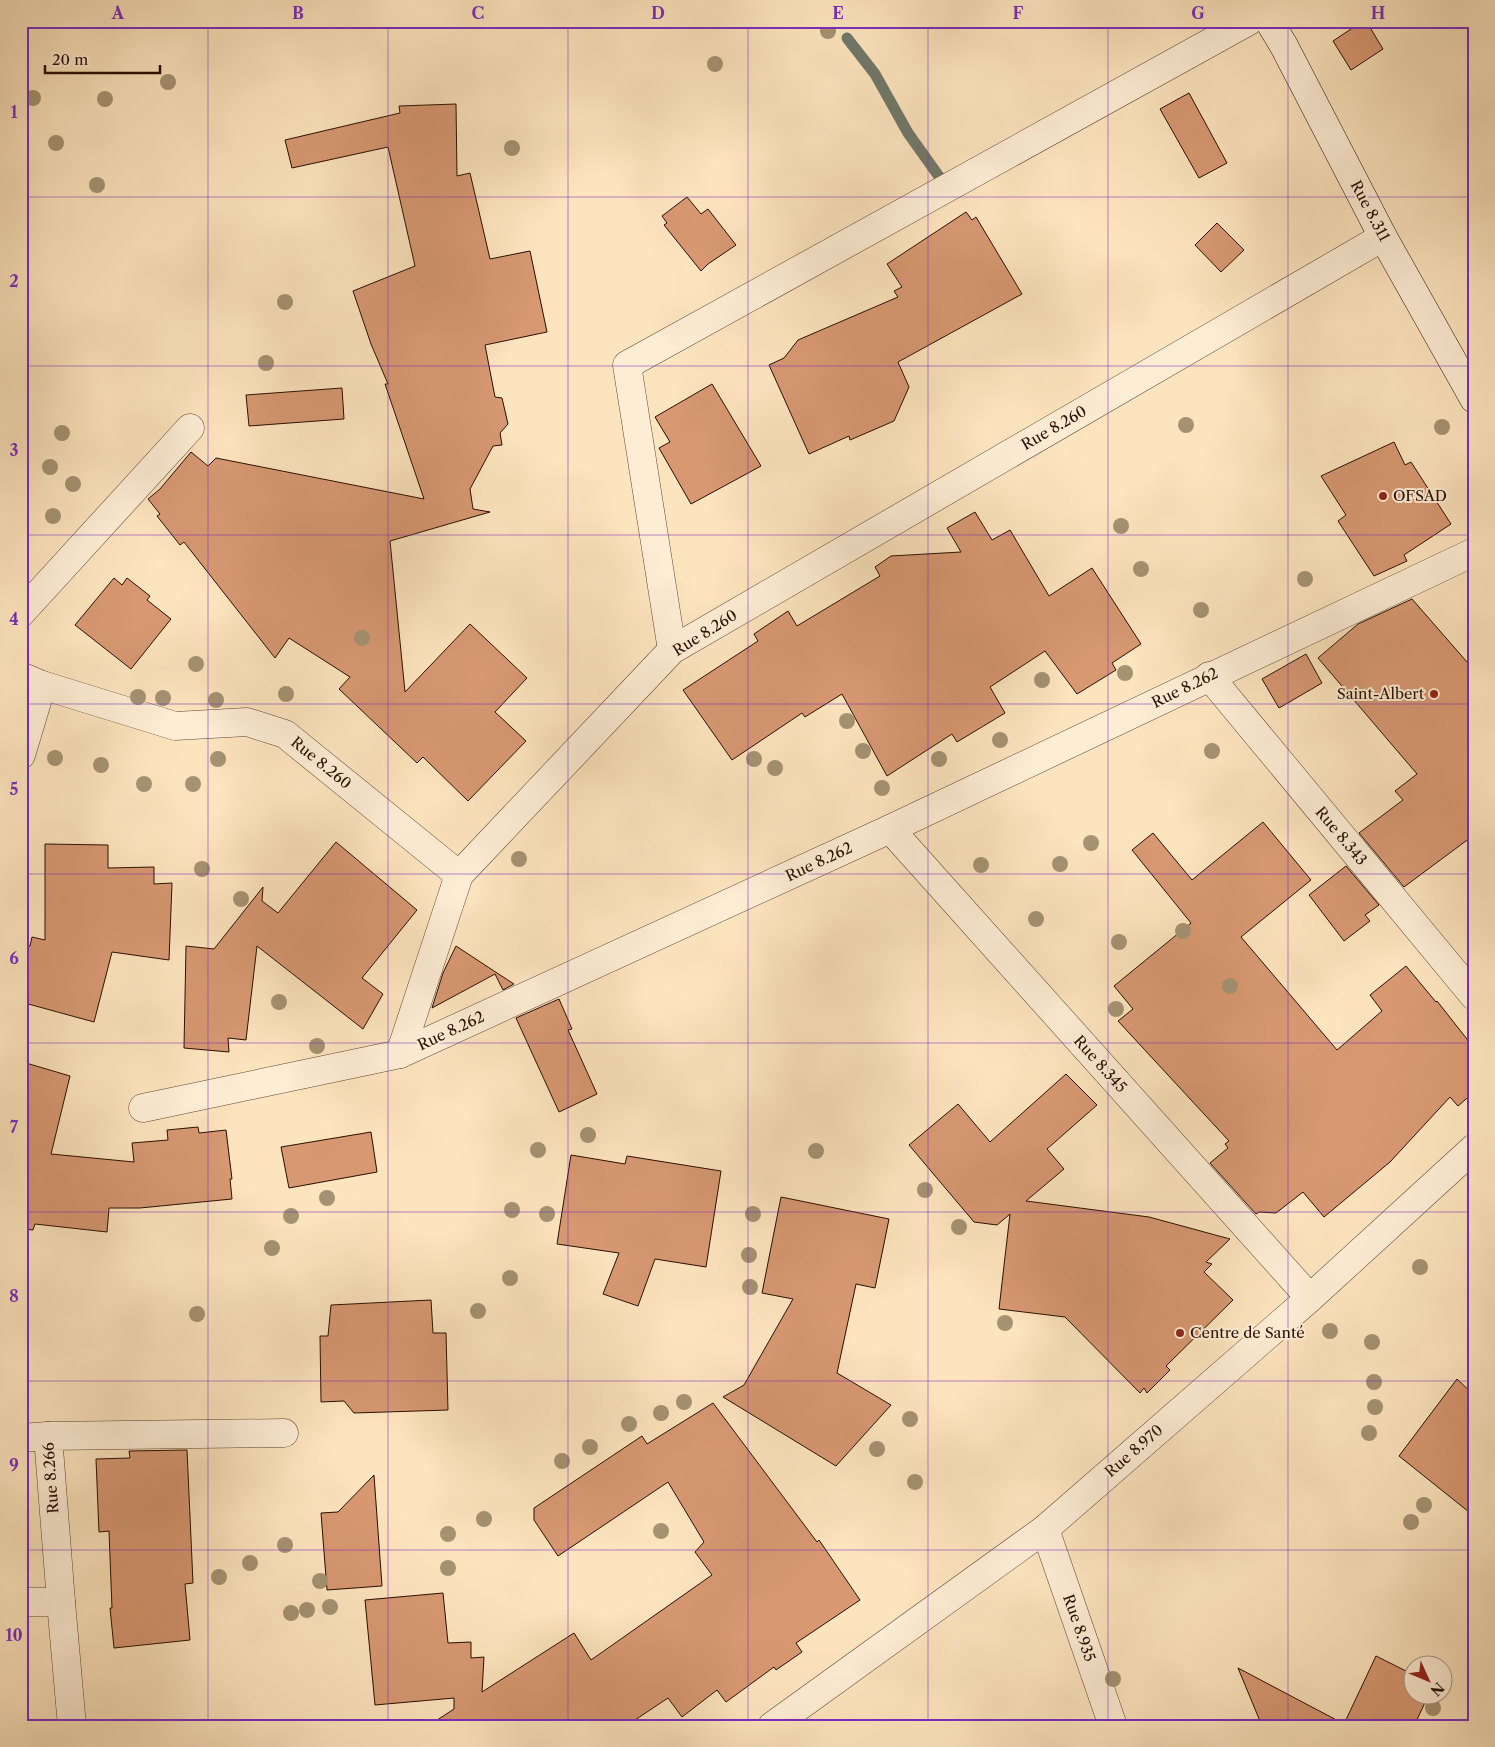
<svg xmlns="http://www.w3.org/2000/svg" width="1495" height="1747" font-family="'Libre Caslon Text',serif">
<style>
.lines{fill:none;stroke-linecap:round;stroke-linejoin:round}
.stream{stroke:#70786a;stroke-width:11}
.building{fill:#d79872;stroke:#290e00}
.street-casing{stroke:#5e4430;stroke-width:29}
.secondary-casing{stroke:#290e00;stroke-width:29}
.street{stroke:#fdedd5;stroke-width:28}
.secondary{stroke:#fdedd5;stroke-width:28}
.tree{fill:#a49272}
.grid{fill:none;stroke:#7b2cbf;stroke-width:1;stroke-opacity:0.55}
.poi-dot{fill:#8f2418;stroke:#fdedd5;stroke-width:2}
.labels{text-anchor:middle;stroke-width:4;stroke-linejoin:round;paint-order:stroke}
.street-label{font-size:15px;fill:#290e00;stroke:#fdedd5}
.poi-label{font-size:15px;fill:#290e00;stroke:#fdedd5;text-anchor:start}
.neatline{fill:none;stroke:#7b2cbf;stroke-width:2}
.grid-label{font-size:16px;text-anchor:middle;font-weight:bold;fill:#7b2cbf}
</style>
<rect width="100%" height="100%" fill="#fce4be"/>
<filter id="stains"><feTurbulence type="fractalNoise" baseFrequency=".004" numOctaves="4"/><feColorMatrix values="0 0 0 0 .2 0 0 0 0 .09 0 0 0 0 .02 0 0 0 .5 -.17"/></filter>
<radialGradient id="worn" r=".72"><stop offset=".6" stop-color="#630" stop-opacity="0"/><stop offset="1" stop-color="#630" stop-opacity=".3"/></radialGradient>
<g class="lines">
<path class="stream" d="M847,38L875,74L908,133L948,189"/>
</g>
<g class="building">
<path d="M1363,21H1366L1383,49L1351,70L1333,41Z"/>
<path d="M1189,93L1227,163L1199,178L1160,109Z"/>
<path d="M456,104L457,176L470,173L490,259L530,251L547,332L485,345L495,397L502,398L508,424L500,433L502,445L493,446L470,489L473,509L490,512L390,541L405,692L470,624L527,678L495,712L526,741L468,801L423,757L417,763L339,689L350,677L289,638L275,658L184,542L180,545L157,516L160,514L148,499L160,489L191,452L208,466L216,458L424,499L385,384H388L371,344L353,291L415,266L388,147L292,168L285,140L400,113L399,106Z"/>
<path d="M687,197L701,214L708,209L736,245L708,264L701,271L664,225L667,223L662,216Z"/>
<path d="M966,212L972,220L976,217L1022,294L898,362L909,387L894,421L850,440L849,436L809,454L769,365L784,358L798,340L898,297L894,291L902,287L887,264Z"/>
<path d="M1217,223L1244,250L1221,272L1195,245Z"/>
<path d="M712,384L761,466L691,504L659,448L670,442L655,417Z"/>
<path d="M342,388L344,419L249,426L246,395Z"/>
<path d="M1394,442L1405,465L1411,462L1451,524L1404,555L1407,561L1374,576L1338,521L1346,515L1321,476Z"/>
<path d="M975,512L992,540L1010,530L1049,596L1092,568L1141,644L1112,663L1116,670L1077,694L1045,651L990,687L1005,713L957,742L952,734L887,776L842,694L805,717L802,713L732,760L683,690L758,641L754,634L788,611L797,626L880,576L875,567L891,556L961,552L947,528Z"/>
<path d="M114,578L122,585L127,578L150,596L147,600L171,619L131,669L75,625Z"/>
<path d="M1412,599L1474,670V835L1404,887L1359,833L1403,800L1395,791L1417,774L1318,658L1358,624Z"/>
<path d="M1306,654L1322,683L1279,708L1262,679Z"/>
<path d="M1263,822L1311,880L1241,937L1337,1050L1382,1011L1370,995L1406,966L1436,1002L1437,1001L1474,1048V1092L1458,1106L1450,1097L1390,1162L1324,1217L1303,1192L1276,1213L1259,1212L1256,1214L1210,1163L1228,1148L1225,1144L1229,1141L1118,1021L1133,1009L1114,986L1191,923L1132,850L1153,833L1192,880Z"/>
<path d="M336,842L417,910L362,978L383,994L363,1029L257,946L246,1040L228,1038L229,1052L184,1048L186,946L214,949L263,887L262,901L278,913Z"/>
<path d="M45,844L108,845V868L154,867V884L172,883L169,960L112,952L94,1022L21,1002V944L30,946L32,937L45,940Z"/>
<path d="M1346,866L1379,905L1365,915L1370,921L1344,941L1309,895Z"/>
<path d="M456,946L494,971L514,984L503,990L495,974L432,1008L443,973Z"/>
<path d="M559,999L572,1029L568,1030L597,1094L559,1112L516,1018Z"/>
<path d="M26,1063L70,1076L51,1154L134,1162L132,1143L168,1140L167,1130L198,1127L199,1133L226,1130L232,1179H230L232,1199L140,1208H109L107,1232L35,1224L33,1230L21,1229V1080Z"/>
<path d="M1066,1074L1097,1105L1047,1149L1064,1169L1026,1201L1149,1217L1230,1239L1206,1262L1212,1264L1204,1272L1233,1300L1166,1366L1170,1370L1147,1393L1144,1388L1140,1393L1065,1317L999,1309L1010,1214L997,1225L974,1222L909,1145L958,1104L990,1142Z"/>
<path d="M371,1132L377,1172L289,1188L281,1147Z"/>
<path d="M571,1155L625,1164L627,1156L721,1171L706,1267L655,1259L638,1306L603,1294L619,1253L557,1244Z"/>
<path d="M781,1197L889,1219L875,1288L856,1284L837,1373L891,1405L836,1466L723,1397L744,1385L793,1299L762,1293Z"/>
<path d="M431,1300L433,1333H446L448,1410L354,1413L344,1401L321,1402L320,1336H328L331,1305Z"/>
<path d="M1457,1379L1474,1395V1516L1399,1456Z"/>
<path d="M713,1403L817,1542L819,1540L860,1600L796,1643L802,1652L776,1670L774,1667L726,1702L717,1690L682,1717L668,1698L626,1726H428L454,1709V1698L375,1705L365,1600L443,1593L448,1643L471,1642V1658L484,1657L482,1692L574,1633L591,1660L712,1575L695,1552L704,1542L668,1482L558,1556L534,1520V1508L642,1436L647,1444Z"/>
<path d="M187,1450L193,1583L185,1584L190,1640L114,1648L110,1608H112L109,1531L99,1532L96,1459L130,1458L129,1451Z"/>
<path d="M374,1475L382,1586L327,1590L321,1513L338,1512Z"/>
<path d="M1376,1656L1412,1674V1694H1429L1414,1726H1262L1238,1668L1344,1724Z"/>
</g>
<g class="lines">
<g class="street-casing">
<g id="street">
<path d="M21,613L190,428"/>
<path d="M672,650L627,365L1249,21"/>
<path d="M21,676L42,685L175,726L247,722L285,734L459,875L672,650L1383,237"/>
<path d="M1209,676L1474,996"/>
<path d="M21,755L42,685"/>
<path d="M890,829L1310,1298"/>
<path d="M400,1054L459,875"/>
<path d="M143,1108L400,1054L890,829L1474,552"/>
<path d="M21,1438L48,1436"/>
<path d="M1045,1529L1113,1726"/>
<path d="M21,1602H61"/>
<path d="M72,1726L61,1602L48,1436L284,1433"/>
<path d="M772,1726L1045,1529L1310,1298L1474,1148"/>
</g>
</g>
<g class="secondary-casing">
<path id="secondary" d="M1269,21L1284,46L1383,237L1474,399"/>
</g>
<use href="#street" class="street"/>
<use href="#secondary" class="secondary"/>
</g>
<g class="tree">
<circle cx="828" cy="31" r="8"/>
<circle cx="715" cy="64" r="8"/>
<circle cx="168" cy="82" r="8"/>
<circle cx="33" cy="98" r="8"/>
<circle cx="105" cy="99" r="8"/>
<circle cx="56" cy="143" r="8"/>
<circle cx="512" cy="148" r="8"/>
<circle cx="97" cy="185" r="8"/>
<circle cx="285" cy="302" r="8"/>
<circle cx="266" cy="363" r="8"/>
<circle cx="1186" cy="425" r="8"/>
<circle cx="1442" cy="427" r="8"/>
<circle cx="62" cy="433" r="8"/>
<circle cx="50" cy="467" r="8"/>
<circle cx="73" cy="484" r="8"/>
<circle cx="53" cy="516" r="8"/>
<circle cx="1121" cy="526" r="8"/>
<circle cx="1141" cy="569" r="8"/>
<circle cx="1305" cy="579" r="8"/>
<circle cx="1201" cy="610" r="8"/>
<circle cx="362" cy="638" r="8"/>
<circle cx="196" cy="664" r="8"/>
<circle cx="1125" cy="673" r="8"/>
<circle cx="1042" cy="680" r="8"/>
<circle cx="286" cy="694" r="8"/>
<circle cx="138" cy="697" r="8"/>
<circle cx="163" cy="698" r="8"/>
<circle cx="216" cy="700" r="8"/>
<circle cx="847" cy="721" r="8"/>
<circle cx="1000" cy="740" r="8"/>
<circle cx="863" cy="751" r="8"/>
<circle cx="1212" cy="751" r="8"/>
<circle cx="55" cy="758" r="8"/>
<circle cx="218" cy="759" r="8"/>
<circle cx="754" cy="759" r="8"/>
<circle cx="939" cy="759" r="8"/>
<circle cx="101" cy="765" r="8"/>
<circle cx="775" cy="768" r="8"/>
<circle cx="144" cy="784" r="8"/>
<circle cx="193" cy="784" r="8"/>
<circle cx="882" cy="788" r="8"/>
<circle cx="1091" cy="843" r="8"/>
<circle cx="519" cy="859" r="8"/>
<circle cx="1060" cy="864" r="8"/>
<circle cx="981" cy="865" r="8"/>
<circle cx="202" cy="869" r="8"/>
<circle cx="241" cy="899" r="8"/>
<circle cx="1036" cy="919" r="8"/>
<circle cx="1183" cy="931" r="8"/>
<circle cx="1119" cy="942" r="8"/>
<circle cx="1230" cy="986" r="8"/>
<circle cx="279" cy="1002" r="8"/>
<circle cx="1116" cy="1009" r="8"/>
<circle cx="317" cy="1046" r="8"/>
<circle cx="588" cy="1135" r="8"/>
<circle cx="538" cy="1150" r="8"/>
<circle cx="816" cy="1151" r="8"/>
<circle cx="925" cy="1190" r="8"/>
<circle cx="327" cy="1198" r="8"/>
<circle cx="512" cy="1210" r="8"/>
<circle cx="547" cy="1214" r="8"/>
<circle cx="753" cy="1214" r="8"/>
<circle cx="291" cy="1216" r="8"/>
<circle cx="959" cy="1227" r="8"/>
<circle cx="272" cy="1248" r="8"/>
<circle cx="749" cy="1255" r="8"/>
<circle cx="1420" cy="1267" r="8"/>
<circle cx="510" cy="1278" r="8"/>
<circle cx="750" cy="1287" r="8"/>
<circle cx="478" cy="1311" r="8"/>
<circle cx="197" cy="1314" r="8"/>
<circle cx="1005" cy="1323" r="8"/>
<circle cx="1330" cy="1331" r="8"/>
<circle cx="1372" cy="1342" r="8"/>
<circle cx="1374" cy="1382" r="8"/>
<circle cx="684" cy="1402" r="8"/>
<circle cx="1375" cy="1407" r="8"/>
<circle cx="661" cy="1413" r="8"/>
<circle cx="910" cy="1419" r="8"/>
<circle cx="629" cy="1424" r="8"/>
<circle cx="1369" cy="1433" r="8"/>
<circle cx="590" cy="1447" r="8"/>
<circle cx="877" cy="1449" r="8"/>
<circle cx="562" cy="1461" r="8"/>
<circle cx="915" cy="1482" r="8"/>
<circle cx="1424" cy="1505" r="8"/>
<circle cx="484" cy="1519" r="8"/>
<circle cx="1411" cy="1522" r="8"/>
<circle cx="661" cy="1531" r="8"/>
<circle cx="448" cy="1534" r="8"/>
<circle cx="285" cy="1545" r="8"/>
<circle cx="250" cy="1563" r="8"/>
<circle cx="448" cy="1568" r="8"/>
<circle cx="219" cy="1577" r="8"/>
<circle cx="320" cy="1581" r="8"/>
<circle cx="330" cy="1607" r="8"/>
<circle cx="307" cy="1610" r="8"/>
<circle cx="291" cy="1613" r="8"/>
<circle cx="1113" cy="1679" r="8"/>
<circle cx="1433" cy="1708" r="8"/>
</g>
<path class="grid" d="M208,21V1726M388,21V1726M568,21V1726M748,21V1726M928,21V1726M1108,21V1726M1288,21V1726M21,197H1474M21,366H1474M21,535H1474M21,704H1474M21,874H1474M21,1043H1474M21,1212H1474M21,1381H1474M21,1550H1474"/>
<g class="poi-dot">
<circle cx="1383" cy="496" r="5"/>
<circle cx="1434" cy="694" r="5"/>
<circle cx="1180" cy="1333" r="5"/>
</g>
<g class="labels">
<g class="street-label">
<text transform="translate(1370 211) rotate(62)" y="5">Rue 8.311</text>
<text transform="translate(1054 428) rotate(-30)" y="5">Rue 8.260</text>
<text transform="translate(705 633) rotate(-32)" y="5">Rue 8.260</text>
<text transform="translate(1185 688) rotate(-26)" y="5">Rue 8.262</text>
<text transform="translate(321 763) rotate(39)" y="5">Rue 8.260</text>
<text transform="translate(1341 836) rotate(50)" y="5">Rue 8.343</text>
<text transform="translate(819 862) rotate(-25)" y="5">Rue 8.262</text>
<text transform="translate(451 1031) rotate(-25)" y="5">Rue 8.262</text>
<text transform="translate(1100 1064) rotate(48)" y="5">Rue 8.345</text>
<text transform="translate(1134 1451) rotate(-41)" y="5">Rue 8.970</text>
<text transform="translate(51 1478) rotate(-94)" y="5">Rue 8.266</text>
<text transform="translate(1079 1628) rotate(71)" y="5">Rue 8.935</text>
</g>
<g class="poi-label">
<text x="1393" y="501">OFSAD</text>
<text x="1424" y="699" text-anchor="end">Saint-Albert</text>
<text x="1190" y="1338">Centre de Santé</text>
</g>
</g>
<rect width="1495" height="1747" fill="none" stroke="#fce4be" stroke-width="55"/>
<g transform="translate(1428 1680) rotate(134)"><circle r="24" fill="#fdedd5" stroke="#a89480"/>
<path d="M0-4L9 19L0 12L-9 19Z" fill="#8f2418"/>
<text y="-8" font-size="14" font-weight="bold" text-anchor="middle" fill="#290e00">N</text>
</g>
<path d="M45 65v8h115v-8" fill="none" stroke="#290e00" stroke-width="2.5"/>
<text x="52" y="65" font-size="15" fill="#290e00" stroke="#fdedd5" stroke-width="4" paint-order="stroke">20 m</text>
<rect x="28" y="28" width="1440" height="1692" class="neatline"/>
<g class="grid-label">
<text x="118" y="19">A</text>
<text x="298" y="19">B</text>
<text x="478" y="19">C</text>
<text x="658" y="19">D</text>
<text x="838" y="19">E</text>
<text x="1018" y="19">F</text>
<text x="1198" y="19">G</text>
<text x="1378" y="19">H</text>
<text x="14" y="118">1</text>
<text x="14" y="287">2</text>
<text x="14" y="456">3</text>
<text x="14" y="625">4</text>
<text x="14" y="795">5</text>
<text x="14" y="964">6</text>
<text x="14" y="1133">7</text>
<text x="14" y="1302">8</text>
<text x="14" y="1471">9</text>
<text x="14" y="1641">10</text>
</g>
<rect width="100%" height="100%" filter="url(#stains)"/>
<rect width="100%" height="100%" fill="url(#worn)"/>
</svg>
